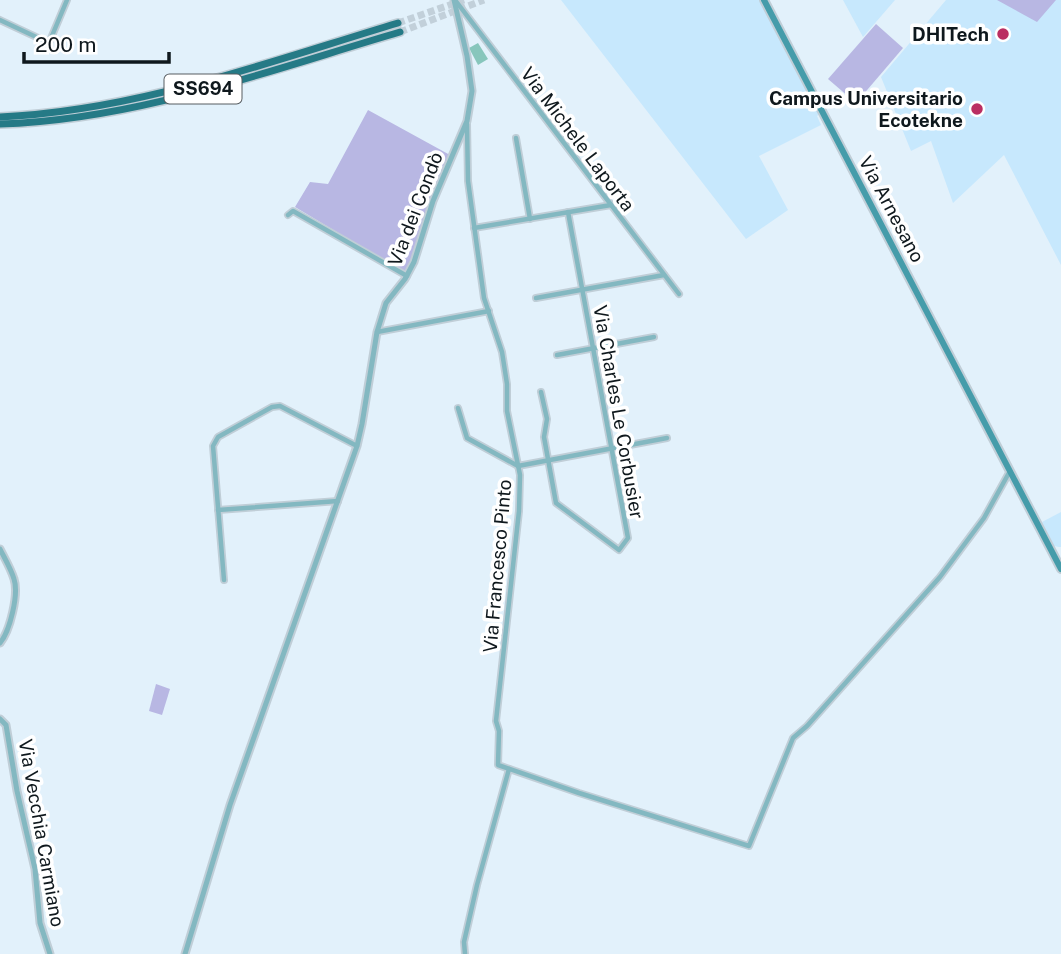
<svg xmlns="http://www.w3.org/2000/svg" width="1061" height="954" font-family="'Public Sans',sans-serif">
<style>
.built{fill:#c7e8fd}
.green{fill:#b8b7e3}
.water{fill:#87c6bc}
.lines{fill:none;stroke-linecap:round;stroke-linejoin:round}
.trunk-tunnel{stroke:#c2d0da;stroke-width:7;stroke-dasharray:7 3.5;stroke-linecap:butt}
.minor-casing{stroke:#c0ced7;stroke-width:8}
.tertiary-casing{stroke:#c0ced7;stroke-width:9}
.secondary-casing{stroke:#c0ced7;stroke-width:10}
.trunk-casing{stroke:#c0ced7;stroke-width:10}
.minor{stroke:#83b8c1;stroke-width:4.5}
.tertiary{stroke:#83b8c1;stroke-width:5}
.secondary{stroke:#459caa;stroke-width:6}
.trunk{stroke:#257a86;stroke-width:7}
.poi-dot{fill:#ba2e62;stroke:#fff;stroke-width:2.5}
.labels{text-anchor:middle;stroke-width:7;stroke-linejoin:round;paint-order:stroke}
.shield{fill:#fff;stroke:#575d61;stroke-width:2}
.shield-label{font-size:18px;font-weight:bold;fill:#0f181d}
.poi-label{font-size:19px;font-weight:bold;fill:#0f181d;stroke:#fff;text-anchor:end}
.street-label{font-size:19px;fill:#0f181d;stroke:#fff}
</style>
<rect width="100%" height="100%" fill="#e2f1fb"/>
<g class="built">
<path d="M561,0H763L806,83L805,86L821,113L817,116L821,125L759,156L788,210L746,239Z"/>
<path d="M843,0H895L863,37Z"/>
<path d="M946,0H1061V265L1004,155L953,203L931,141L911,151L881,77Z"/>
<path d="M1061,512V547H1059L1054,546L1042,522Z"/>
</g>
<g class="green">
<path d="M997,0H1056L1037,22Z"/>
<path d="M876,24L903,48L856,103L828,79Z"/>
<path d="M368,110L450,155L425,213L412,261L405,273L295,207L310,182L328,184Z"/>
<path d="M156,684L170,689L162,715L149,711Z"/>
</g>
<path class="water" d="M478,43L488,59L478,65L469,48Z"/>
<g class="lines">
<g class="trunk-tunnel">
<path d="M398,23L464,0"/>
<path d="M400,32L484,0"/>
</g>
<g class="minor-casing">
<g id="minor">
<path d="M455,0L679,294"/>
<path d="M0,20L49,43L67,0"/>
<path d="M467,124L468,181L484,298L502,352L507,384V411L520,475L519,511L496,721L499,731L498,765L579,793L749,846L793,738L807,726L940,577L984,518L1010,471"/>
<path d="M516,138L530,219"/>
<path d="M288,215L293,211L407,276"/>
<path d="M474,228L611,205"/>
<path d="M536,298L664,275"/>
<path d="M377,332L489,311"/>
<path d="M557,355L654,337"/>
<path d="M541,392L547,419L544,437L556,503L619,550L628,538L568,212"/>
<path d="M458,408L467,438L518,466L667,438"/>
<path d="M218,510L338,501"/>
<path d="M224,580L213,446L218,437L272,407L280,406L357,446"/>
<path d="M465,954L464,942L477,885L509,769"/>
</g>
</g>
<g class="tertiary-casing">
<g id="tertiary">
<path d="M0,549C5,559 11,569 14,579C19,594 10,631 0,643"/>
<path d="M0,719L6,725L17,791L35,869L40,923L50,954"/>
<path d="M185,954L230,805L357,446L362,424L377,332L386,303L405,279L414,262L433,201L467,121L472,91L467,56L454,0"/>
</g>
</g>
<g class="secondary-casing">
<path id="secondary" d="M764,0L1061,569"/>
</g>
<g class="trunk-casing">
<g id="trunk">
<path d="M0,117C137,111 268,62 398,23"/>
<path d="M0,124C137,120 270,70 400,32"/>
</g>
</g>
<use href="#minor" class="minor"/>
<use href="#tertiary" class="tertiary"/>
<use href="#secondary" class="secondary"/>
<use href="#trunk" class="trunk"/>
</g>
<g class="poi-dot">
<circle cx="1003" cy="34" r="7"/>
<circle cx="977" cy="109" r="7"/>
</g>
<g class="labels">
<rect class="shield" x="164.5" y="74.5" width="77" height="29" rx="5"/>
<g class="shield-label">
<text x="203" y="95">SS694</text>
</g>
<g class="poi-label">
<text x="989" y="41">DHITech</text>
<text x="963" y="105">Campus Universitario<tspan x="963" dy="22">Ecotekne</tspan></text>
</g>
<g class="street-label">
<text transform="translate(578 139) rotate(53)" y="7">Via Michele Laporta</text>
<text transform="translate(415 209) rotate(-69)" y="7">Via dei Condò</text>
<text transform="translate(892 209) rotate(62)" y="7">Via Arnesano</text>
<text transform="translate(619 412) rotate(80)" y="7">Via Charles Le Corbusier</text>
<text transform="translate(497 566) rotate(-85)" y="7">Via Francesco Pinto</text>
<text transform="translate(42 833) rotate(80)" y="7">Via Vecchia Carmiano</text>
</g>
</g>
<path d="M24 52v10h145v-10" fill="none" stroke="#0f181d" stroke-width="3.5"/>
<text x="35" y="52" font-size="21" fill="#0f181d" stroke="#ffffff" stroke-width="5" paint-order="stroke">200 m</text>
</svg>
